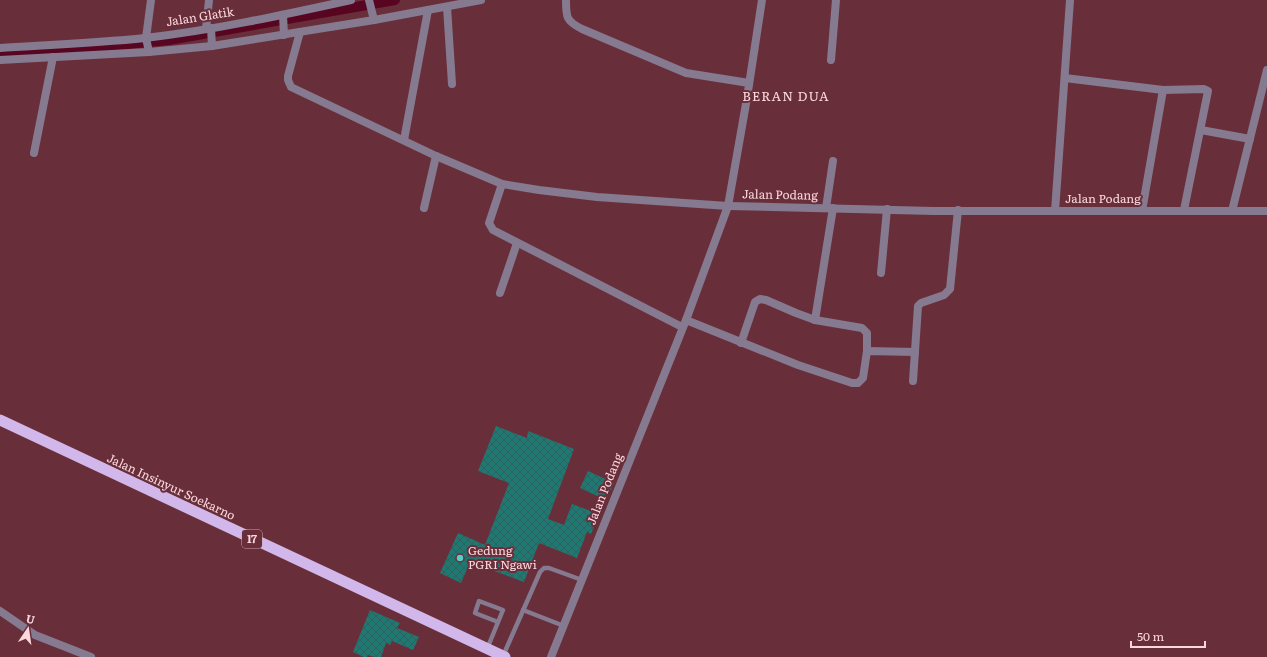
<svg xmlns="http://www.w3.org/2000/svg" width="1267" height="657" font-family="Literata,serif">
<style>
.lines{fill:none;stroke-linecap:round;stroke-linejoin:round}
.canal{stroke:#580522;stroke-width:10}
.building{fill:url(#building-cross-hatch)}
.service{stroke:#867a91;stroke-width:4.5}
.minor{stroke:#867a91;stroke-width:8}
.tertiary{stroke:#867a91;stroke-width:8}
.trunk{stroke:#d2b8ea;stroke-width:11}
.poi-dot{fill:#55cec5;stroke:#682f3b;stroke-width:1.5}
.labels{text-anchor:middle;stroke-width:4;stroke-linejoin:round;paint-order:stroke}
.shield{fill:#682f3b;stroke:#d0a5ac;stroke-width:1}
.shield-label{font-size:11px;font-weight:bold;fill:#fcd7dd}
.street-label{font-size:12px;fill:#fcd7dd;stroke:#682f3b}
.poi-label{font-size:12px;fill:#fcd7dd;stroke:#682f3b;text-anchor:start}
.neighbourhood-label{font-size:13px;letter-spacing:1px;fill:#fcd7dd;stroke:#682f3b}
</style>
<defs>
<pattern id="building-cross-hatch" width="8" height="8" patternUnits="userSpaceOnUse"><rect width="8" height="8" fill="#1f7973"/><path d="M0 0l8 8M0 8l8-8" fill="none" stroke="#335f5d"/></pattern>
</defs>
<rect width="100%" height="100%" fill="#682f3b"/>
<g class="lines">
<path class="canal" d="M0,53L96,47L169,40L395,0"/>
</g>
<g class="building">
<path d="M496,426L527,438L528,431L574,449L548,519L564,525L572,504L599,514L591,534L587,532L577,558L539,543L524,582L470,562L461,583L440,573L458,533L485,545L509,483L478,471Z"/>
<path d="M588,471L614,483L606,500L580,488Z"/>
<path d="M370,610L400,623L397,628L419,637L413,650L392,641L390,645L386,643L381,657H375L368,655L367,657H364L353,652Z"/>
</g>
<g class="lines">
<g class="service">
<path d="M523,610L564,626"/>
<path d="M487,649L503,610L479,601L475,613L498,622"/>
<path d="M503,656L540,572L544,568H549L582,580"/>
</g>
<g class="minor">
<path d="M369,0L374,20"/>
<path d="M566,0C566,17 566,21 582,29L686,73L749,83"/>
<path d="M447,7L452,84"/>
<path d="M283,15L284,35"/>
<path d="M211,28L212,46"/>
<path d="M206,29L209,0"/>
<path d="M300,32L288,76V80L291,87L436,156L502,184L539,190L597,197L728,206"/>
<path d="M0,48C48,45 97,43 145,38C214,30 283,15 351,0"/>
<path d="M149,52L146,38L151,0"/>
<path d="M0,60L149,52L212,46L374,20L481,0"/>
<path d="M831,60L836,0"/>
<path d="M1065,78L1163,90L1204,89L1208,91L1184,210"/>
<path d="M1201,130L1250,139"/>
<path d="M404,140L428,10"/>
<path d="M34,153L53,57"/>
<path d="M502,184L489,223L493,230L682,327"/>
<path d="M424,208L436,156"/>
<path d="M826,208L833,161"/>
<path d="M1055,211L1070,0"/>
<path d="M1142,211L1163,90"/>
<path d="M1232,211L1267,70"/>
<path d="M881,273L887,209"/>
<path d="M500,293L517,243"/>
<path d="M686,320L798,365L852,383H858L863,378L867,351L915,352"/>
<path d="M815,320L833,208"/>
<path d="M741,343L755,302L760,299L766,300L796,313L815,320L862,328L867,333V351"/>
<path d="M913,381L918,306L921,303L944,295L950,289L958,210"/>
<path d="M0,611L35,635L91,657"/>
<path d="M551,657L686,320L728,206L747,98L762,0"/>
</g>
<path class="tertiary" d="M728,206L934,211H1267"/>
<path class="trunk" d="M0,420L505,657"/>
</g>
<circle class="poi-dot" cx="460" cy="558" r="4"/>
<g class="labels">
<rect class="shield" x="242" y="530" width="20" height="18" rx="3"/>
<g class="shield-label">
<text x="252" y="543">17</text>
</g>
<g class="street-label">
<text transform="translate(200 17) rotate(-9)" y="4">Jalan Glatik</text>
<text transform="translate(780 195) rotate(1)" y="4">Jalan Podang</text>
<text x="1103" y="203">Jalan Podang</text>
<text transform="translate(171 487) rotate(25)" y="4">Jalan Insinyur Soekarno</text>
<text transform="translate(605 489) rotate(-68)" y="4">Jalan Podang</text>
</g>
<g class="poi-label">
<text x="468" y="555">Gedung<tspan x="468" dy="14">PGRI Ngawi</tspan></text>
</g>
<g class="neighbourhood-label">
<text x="786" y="101">BERAN DUA</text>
</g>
</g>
<g transform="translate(28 629) rotate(13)" stroke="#682f3b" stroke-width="3" paint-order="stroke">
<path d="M0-3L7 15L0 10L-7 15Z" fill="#fcd7dd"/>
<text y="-6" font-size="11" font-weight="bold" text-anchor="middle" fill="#fcd7dd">U</text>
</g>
<path d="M1131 641v6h74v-6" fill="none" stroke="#fcd7dd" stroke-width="2"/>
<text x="1137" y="641" font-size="12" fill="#fcd7dd" stroke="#682f3b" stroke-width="3" paint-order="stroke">50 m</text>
</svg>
